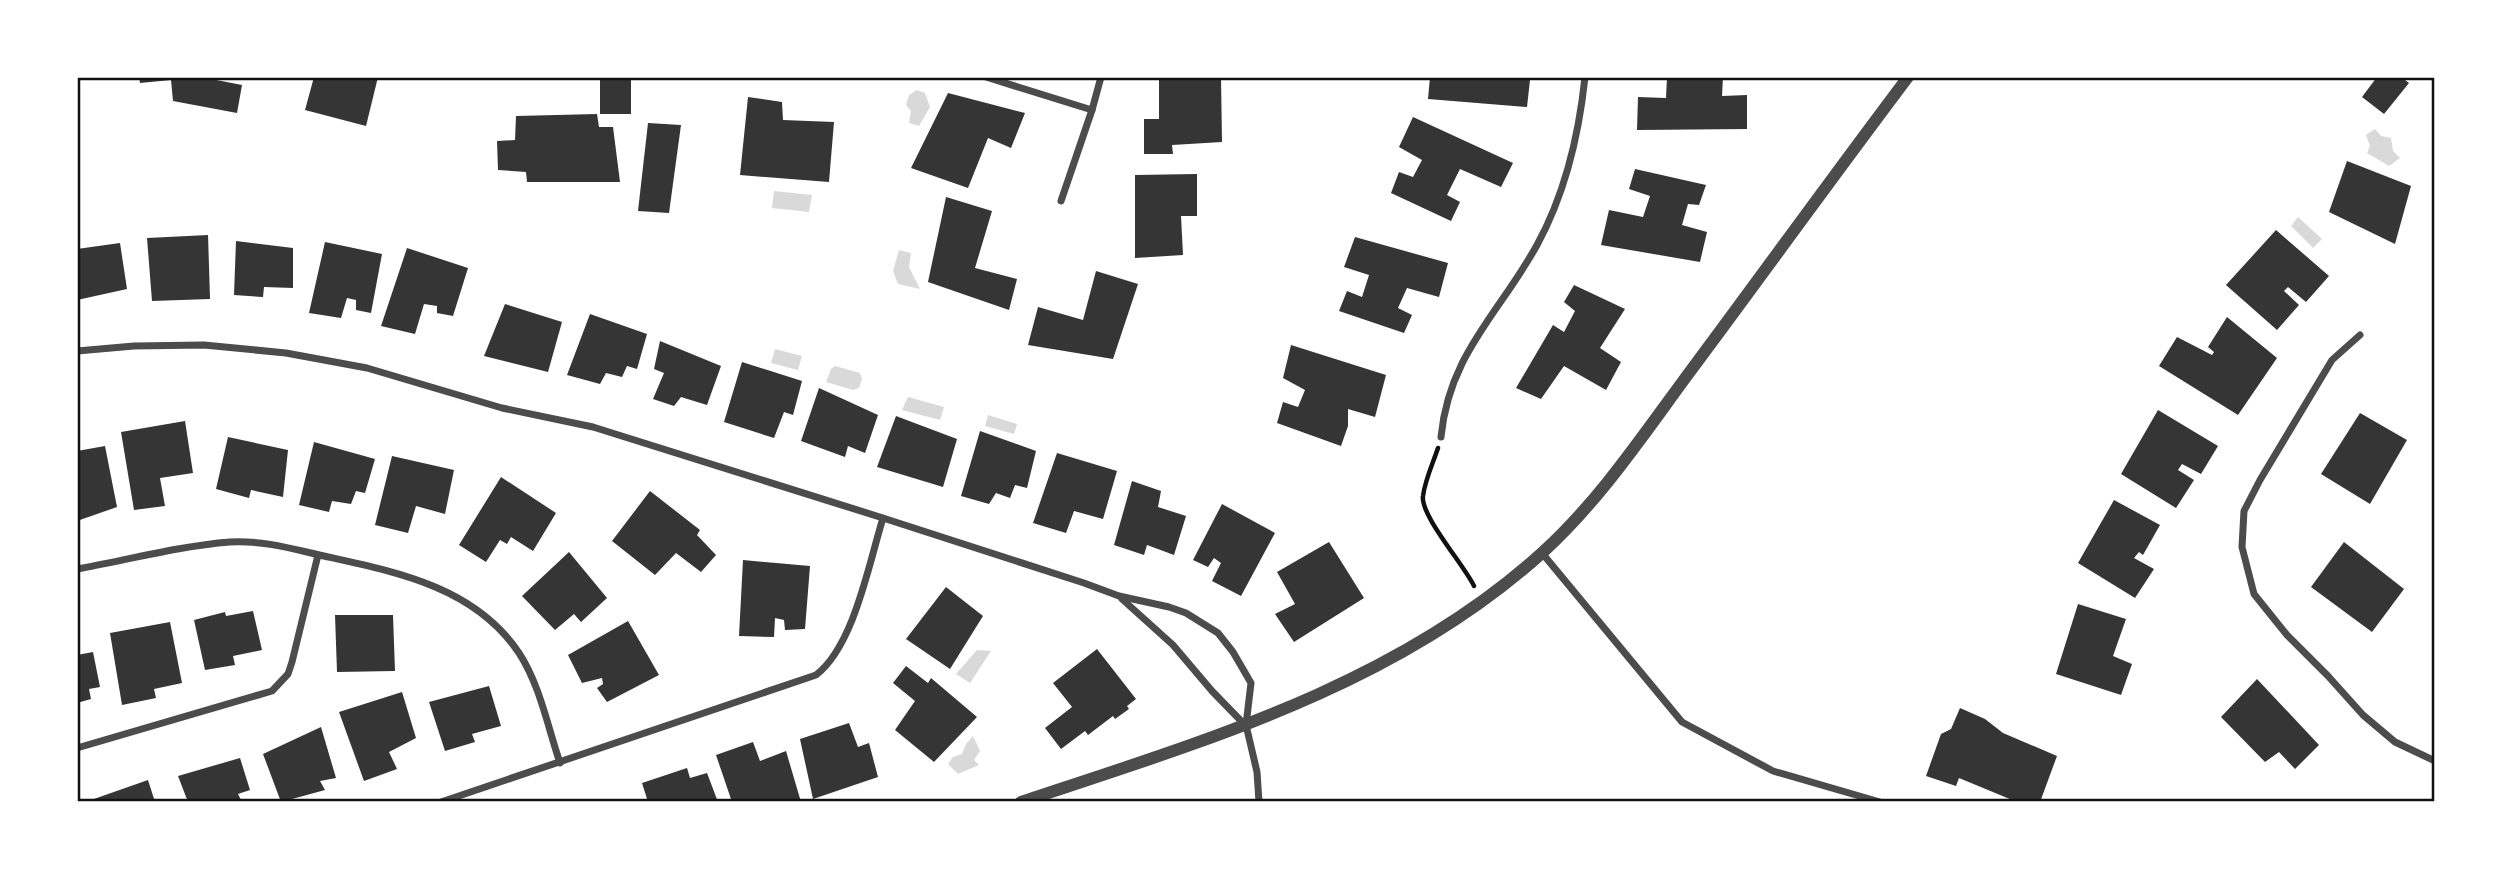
<svg xmlns="http://www.w3.org/2000/svg" width="2512" height="879" font-family="Montserrat,sans-serif">
<style>
.water{fill:#d9d9d9}
.building{fill:#353535}
.lines{fill:none;stroke-linecap:round;stroke-linejoin:round}
.path{stroke:#111;stroke-width:4.5}
.minor{stroke:#4c4c4c;stroke-width:7}
.tertiary{stroke:#4c4c4c;stroke-width:12}
.neatline{fill:none;stroke:#111;stroke-width:2.5}
</style>
<rect width="100%" height="100%" fill="#fff"/>
<g class="water">
<path d="M917,90L925,93L930,107L919,126L909,123L911,111L906,105L909,95Z"/>
<path d="M2375,129L2381,136L2391,138L2393,151L2400,158L2389,166L2367,153L2370,146L2366,135Z"/>
<path d="M774,191L812,195L809,212L772,208Z"/>
<path d="M2298,217L2322,239L2313,248L2291,226Z"/>
<path d="M899,250L911,253L909,267L920,289L898,284L893,271Z"/>
<path d="M775,349L802,356L798,370L771,363Z"/>
<path d="M835,366L860,373L862,379L859,388L853,390L826,382L831,369Z"/>
<path d="M908,397L944,407L940,420L902,410Z"/>
<path d="M988,415L1017,424L1014,434L985,426Z"/>
<path d="M977,650L991,651L970,683L956,674Z"/>
<path d="M973,736L980,751L974,760L979,765L958,774L948,764L953,757L962,754L966,744Z"/>
</g>
<g class="building">
<path d="M139,77H201L242,85L237,113L173,101L171,80L140,83Z"/>
<path d="M314,77H378L366,126L305,110Z"/>
<rect x="600" y="77" width="31" height="37"/>
<path d="M1159,77H1221L1222,142L1172,145L1173,154H1144V119H1159Z"/>
<path d="M1430,77H1504L1530,80L1527,107L1428,99Z"/>
<path d="M1667,77H1723L1722,96L1747,95V129L1637,130L1638,97L1666,98Z"/>
<path d="M2377,77H2401L2409,83L2384,114L2362,97Z"/>
<path d="M948,93L1025,113L1011,148L988,138L968,188L911,168Z"/>
<path d="M748,97L782,102L783,120L834,122L829,182L740,175Z"/>
<path d="M597,114L599,127H613L620,182H527L526,172L498,170L497,141L515,140L516,116Z"/>
<path d="M1413,117L1513,163L1501,187L1460,169L1447,195L1460,202L1451,221L1391,193L1399,172L1413,177L1422,160L1399,147Z"/>
<path d="M648,123L681,125L669,213L638,211Z"/>
<path d="M2347,161L2411,186L2395,244L2329,212Z"/>
<path d="M1635,169L1706,185L1699,205L1688,204L1682,225L1707,232L1700,262L1601,245L1609,210L1643,217L1650,196L1629,189Z"/>
<path d="M1197,174V216H1181L1183,255L1135,258V175Z"/>
<path d="M946,197L992,211L975,268L1017,279L1009,310L928,282Z"/>
<path d="M2276,230L2329,276L2306,302L2288,287L2284,291L2299,305L2277,330L2226,285Z"/>
<path d="M208,235L210,299L152,301L147,238Z"/>
<path d="M1355,237L1448,263L1439,297L1407,288L1398,308L1412,315L1404,333L1339,311L1347,291L1362,297L1369,275L1344,267Z"/>
<path d="M236,241L293,248V288L264,287L263,297L234,295Z"/>
<path d="M325,242L382,254L371,313L356,310V300L347,298L341,318L309,313Z"/>
<path d="M120,243L127,289L77,300V249Z"/>
<path d="M407,248L468,268L453,316L437,313V306L424,304L415,334L381,326Z"/>
<path d="M1096,271L1138,284L1113,359L1028,345L1038,307L1083,320Z"/>
<path d="M1574,285L1625,309L1600,348L1621,362L1606,390L1564,366L1541,399L1516,388L1553,325L1564,332L1575,311L1564,302Z"/>
<path d="M505,304L562,322L548,372L484,356Z"/>
<path d="M590,314L647,334L637,369L627,366L622,377L606,373L600,384L567,375Z"/>
<path d="M2227,317L2277,358L2238,415L2159,366L2177,337L2212,355L2214,352L2208,347Z"/>
<path d="M660,341L721,366L707,405L681,397L674,406L653,399L664,373L654,369Z"/>
<path d="M1291,345L1386,375L1375,417L1348,409V426L1341,446L1277,423L1283,402L1298,407L1305,390L1283,378Z"/>
<path d="M742,362L802,381L793,415L784,412L774,438L724,422Z"/>
<path d="M819,388L878,415L865,453L848,446L845,457L801,441Z"/>
<path d="M2158,410L2218,446L2201,474L2182,464L2178,470L2194,480L2176,508L2121,474Z"/>
<path d="M2360,413L2407,440L2370,504L2321,474Z"/>
<path d="M896,416L957,439L943,487L877,467Z"/>
<path d="M185,421L193,473L160,478L165,506L134,510L121,432Z"/>
<path d="M980,431L1036,451L1027,488L1015,485L1010,498L996,493L989,504L961,496Z"/>
<path d="M228,437L288,450L283,497L251,490L249,498L216,489Z"/>
<path d="M314,442L375,459L365,493L356,491L351,504L332,501L329,512L299,505Z"/>
<path d="M105,446L117,507L77,521V451Z"/>
<path d="M1057,453L1117,471L1103,519L1074,511L1066,533L1033,523Z"/>
<path d="M392,456L454,470L445,514L416,506L408,533L375,525Z"/>
<path d="M501,477L556,513L533,551L511,537L507,544L500,540L486,562L459,545Z"/>
<path d="M1132,481L1161,491L1158,507L1186,516L1174,555L1147,545L1144,555L1114,545Z"/>
<path d="M650,491L700,530L697,535L716,555L701,572L676,553L655,575L612,541Z"/>
<path d="M2114,500L2160,525L2143,555L2139,552L2134,558L2154,569L2135,598L2078,563Z"/>
<path d="M1222,504L1275,533L1241,596L1212,581L1221,563L1214,558L1208,567L1193,560Z"/>
<path d="M1329,542L1364,598L1294,642L1275,614L1295,604L1277,572Z"/>
<path d="M2344,542L2404,589L2372,632L2311,587Z"/>
<path d="M569,552L607,598L581,622L574,614L555,630L522,596Z"/>
<path d="M743,560L810,566L805,629L785,630L784,620L775,618L774,637L739,636Z"/>
<path d="M946,587L983,616L950,669L906,639Z"/>
<path d="M2078,604L2126,619L2113,656L2132,664L2121,695L2056,674Z"/>
<path d="M253,611L262,650L233,656L235,665L205,670L194,620L225,612L226,616Z"/>
<path d="M335,615H393L395,671L337,672Z"/>
<path d="M628,621L659,675L607,702L597,688L603,684L602,678L582,683L568,655Z"/>
<path d="M170,622L182,683L154,689L156,698L122,705L110,633Z"/>
<path d="M1097,649L1136,699L1127,706L1129,709L1115,719L1113,716L1088,735L1085,731L1061,749L1045,728L1072,707L1053,683Z"/>
<path d="M93,652L100,687L89,689L91,699L77,703V655Z"/>
<path d="M906,666L928,683L931,678L977,717L934,762L895,730L915,701L893,683Z"/>
<path d="M2257,679L2319,745L2295,769L2279,752L2265,762L2221,717Z"/>
<path d="M489,686L501,726L472,734L475,742L445,751L429,702Z"/>
<path d="M402,692L416,738L389,752L397,769L364,781L339,712Z"/>
<path d="M1960,708L1985,719L2003,733L2057,756L2040,802H2017L1959,778L1956,786L1926,776L1941,734L1951,729Z"/>
<path d="M849,723L858,747L869,743L878,777L813,799L800,739Z"/>
<path d="M321,727L336,778L320,781L325,790L281,802L263,754Z"/>
<path d="M753,742L760,761L786,751L801,802H732L716,755Z"/>
<path d="M240,758L250,790L238,794L242,802H188L178,776Z"/>
<path d="M687,768L690,778L707,773L718,802H648L642,783Z"/>
<path d="M148,780L155,802H92L91,800Z"/>
</g>
<g class="lines">
<path class="path" d="M1438,448C1433,463 1425,480 1423,496C1420,515 1464,565 1474,586"/>
<g class="minor">
<path d="M986,77L1092,110"/>
<path d="M1061,201L1092,110L1101,77"/>
<path d="M2360,335L2332,360L2260,480L2244,511L2242,547L2254,594L2287,635L2328,676L2363,715L2395,742L2435,761"/>
<path d="M77,351L134,346L204,345L286,353L367,368L502,408L593,427L883,518L1084,583L1119,596L1169,607L1186,613L1218,633L1233,652L1251,683L1246,725L1257,772L1259,802"/>
<path d="M1441,437C1449,354 1499,314 1537,245C1565,194 1579,134 1585,77"/>
<path d="M1542,553L1682,722L1773,771L1880,802"/>
<path d="M77,569C127,560 179,546 230,542C262,540 293,549 324,556C397,572 475,587 519,653C540,685 548,728 560,763"/>
<path d="M1122,599L1173,645L1212,691L1245,725"/>
<path d="M77,748L272,691L288,674L292,662L318,555"/>
<path d="M441,802L816,675C854,646 869,563 883,518"/>
</g>
<path class="tertiary" d="M1021,802C1204,741 1397,685 1543,552C1600,500 1643,435 1689,373C1762,275 1834,175 1908,77"/>
</g>
<rect width="2512" height="879" fill="none" stroke="#ffffff" stroke-width="158"/>
<rect x="79" y="79" width="2354" height="721" class="neatline"/>
</svg>
